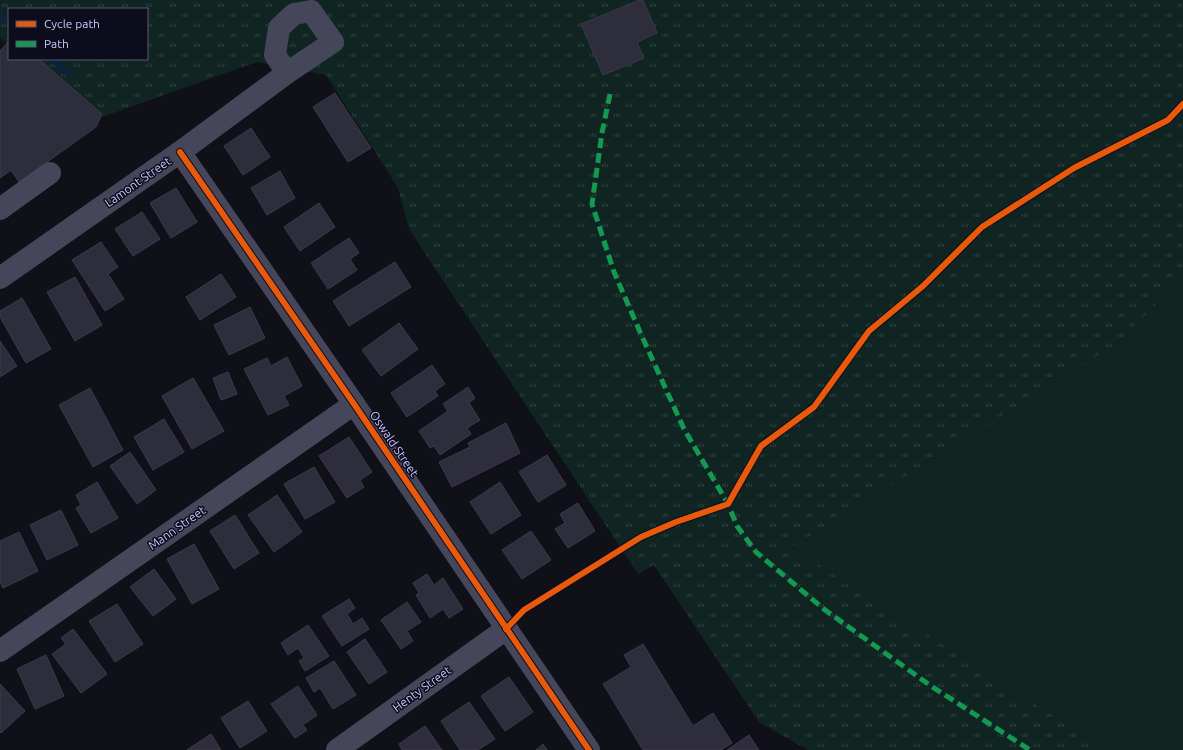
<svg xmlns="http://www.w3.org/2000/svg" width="1183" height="750" font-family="Ubuntu,sans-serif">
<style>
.park{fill:url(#park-tufts)}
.pitch{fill:#102422}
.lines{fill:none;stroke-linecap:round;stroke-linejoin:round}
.stream{stroke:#0d233c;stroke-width:6}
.building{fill:#2e2d3c;stroke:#3c3a4d}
.minor{stroke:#45465a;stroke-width:22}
.quiet{stroke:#139951;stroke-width:5;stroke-dasharray:10 5;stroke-linecap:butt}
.cycleway-casing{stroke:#0d0c1d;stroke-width:8}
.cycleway{stroke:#e8590c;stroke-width:6}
.labels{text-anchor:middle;stroke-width:3;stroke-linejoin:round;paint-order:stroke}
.street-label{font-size:12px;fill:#cbcafd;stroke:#0d0c1d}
</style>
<defs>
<pattern id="park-tufts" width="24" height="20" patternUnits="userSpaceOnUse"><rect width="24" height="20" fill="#102422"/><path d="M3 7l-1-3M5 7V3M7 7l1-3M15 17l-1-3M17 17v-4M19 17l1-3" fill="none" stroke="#314243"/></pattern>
</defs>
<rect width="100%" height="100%" fill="#101019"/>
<path class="park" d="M0,0H1183V750H808L759,722L654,565L638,574L409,229L398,188L326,75L257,62L102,117L27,59H147V9H9V45L0,38Z"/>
<path class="pitch" d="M1183,278V750H1106L792,547L1116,344Z"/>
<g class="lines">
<g class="stream">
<path d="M0,14L9,23"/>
<path d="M52,59L69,74"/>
</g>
</g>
<g class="building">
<path d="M640,0H643L657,33L637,42L644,58L603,75L581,24Z"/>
<path d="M9,41V59H39L102,114L96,127L19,182L11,170L0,178V51Z"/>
<path d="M335,93L371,148L348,162L313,107Z"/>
<path d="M251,128L270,157L243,175L224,146Z"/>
<path d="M280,171L295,198L267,215L251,188Z"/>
<path d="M176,188L197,222L171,238L150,203Z"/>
<path d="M319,203L335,227L300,251L284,227Z"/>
<path d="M142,212L160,239L133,256L115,229Z"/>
<path d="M349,238L359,253L350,259L357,270L328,289L311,263Z"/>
<path d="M101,242L118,267L108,274L124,299L105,311L72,260Z"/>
<path d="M395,262L411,287L349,326L333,301Z"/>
<path d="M221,274L236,297L200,320L186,297Z"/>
<path d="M75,277L102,325L75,341L47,292Z"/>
<path d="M22,298L51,349L26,363L0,317V311Z"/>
<path d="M250,307L265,338L229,355L214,325Z"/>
<path d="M399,323L418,349L381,376L362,350Z"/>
<path d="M0,341L17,366L0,377Z"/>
<path d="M287,357L302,386L284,396L289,405L268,415L244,369L267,358L271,366Z"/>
<path d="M432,365L445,384L435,391L438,396L407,417L391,393Z"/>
<path d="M228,372L237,394L221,400L213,378Z"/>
<path d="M193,378L224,431L192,449L162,396Z"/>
<path d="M468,387L475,398L469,403L480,420L467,428L471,434L440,455L434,446L430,448L419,431L448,411L443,404Z"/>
<path d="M90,388L123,450L93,467L59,405Z"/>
<path d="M164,419L184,452L153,470L134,437Z"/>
<path d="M506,423L520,453L452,487L439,462L470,447L468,443Z"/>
<path d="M349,437L372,472L360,480L364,487L347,498L319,456Z"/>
<path d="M130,452L156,490L137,504L110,466Z"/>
<path d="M547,455L566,485L538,502L519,472Z"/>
<path d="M314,467L335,502L305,519L284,484Z"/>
<path d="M97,482L118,518L91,533L76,508L81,505L76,495Z"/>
<path d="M500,482L521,515L491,534L470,502Z"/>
<path d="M277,495L302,532L274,552L248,515Z"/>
<path d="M578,503L595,531L568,548L555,529L565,523L560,514Z"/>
<path d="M61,510L78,545L47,560L30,525Z"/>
<path d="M235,515L259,553L234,569L210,531Z"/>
<path d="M531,531L551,560L522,579L502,550Z"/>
<path d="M19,532L38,571L3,588L0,582V541Z"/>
<path d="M194,544L219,589L192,604L167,559Z"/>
<path d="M154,569L176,599L153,616L130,587Z"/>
<path d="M427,574L434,585L443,578L463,609L449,618L443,609L430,618L416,595L419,593L413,583Z"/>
<path d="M349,599L355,608L347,614L353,624L362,618L369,629L342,646L322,616Z"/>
<path d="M407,602L421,622L407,631L413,641L401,649L381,620Z"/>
<path d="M117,604L143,644L115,662L89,621Z"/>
<path d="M308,625L329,656L305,671L299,661L304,658L298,648L288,655L281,643Z"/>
<path d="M73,629L107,674L81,693L52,654L66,644L61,638Z"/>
<path d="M365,639L387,672L369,684L347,652Z"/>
<path d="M643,644L693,726L713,713L732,743L721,750H643L603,684L631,667L624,655Z"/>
<path d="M46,655L64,696L35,709L17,669Z"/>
<path d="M334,661L356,695L333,709L320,688L314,692L306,678Z"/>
<path d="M509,677L533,712L505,731L481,696Z"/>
<path d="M0,684L25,711L1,733L0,732Z"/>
<path d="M298,686L317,715L303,725L307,730L295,738L271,704Z"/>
<path d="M248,701L267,731L240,748L221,718Z"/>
<path d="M469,702L495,739L478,750H460L441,721Z"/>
<path d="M425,726L442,750H402L399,744Z"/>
<path d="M211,734L221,750H187Z"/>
<path d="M749,735L759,750H727Z"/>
<path d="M543,744L547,750H536Z"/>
</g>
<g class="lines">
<g class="minor">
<path d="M180,152L354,404L589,750"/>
<path d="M0,209L50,173"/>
<path d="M0,278L180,152L287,73L333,42L311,11L294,14L279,28L275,55L287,73"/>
<path d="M0,651L354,404"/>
<path d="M337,750L506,629"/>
</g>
<path class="quiet" d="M610,94L602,133L592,204L614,272L640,332L684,429L728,504L737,526L756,552L825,610L931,686L1030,750"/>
<g class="cycleway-casing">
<g id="cycleway">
<path d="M180,152L354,404L589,750"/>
<path d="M506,629L524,610L641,537L676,522L728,504L761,446L814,407L869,331L923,286L982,227L1074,168L1168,120L1183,104"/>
</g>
</g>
<use href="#cycleway" class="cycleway"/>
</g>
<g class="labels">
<g class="street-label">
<text transform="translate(138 182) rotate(-35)" y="4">Lamont Street</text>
<text transform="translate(394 444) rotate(56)" y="4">Oswald Street</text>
<text transform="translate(177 528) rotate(-35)" y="4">Mann Street</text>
<text transform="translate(422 689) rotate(-36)" y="4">Henty Street</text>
</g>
</g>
<rect x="8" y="8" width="140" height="52" fill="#0d0c1d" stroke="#595877"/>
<rect x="16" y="21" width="20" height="6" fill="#e8590c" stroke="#595877"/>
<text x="44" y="28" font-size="12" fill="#cbcafd">Cycle path</text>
<rect x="16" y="41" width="20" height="6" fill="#139951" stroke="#595877"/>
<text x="44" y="48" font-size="12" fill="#cbcafd">Path</text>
</svg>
